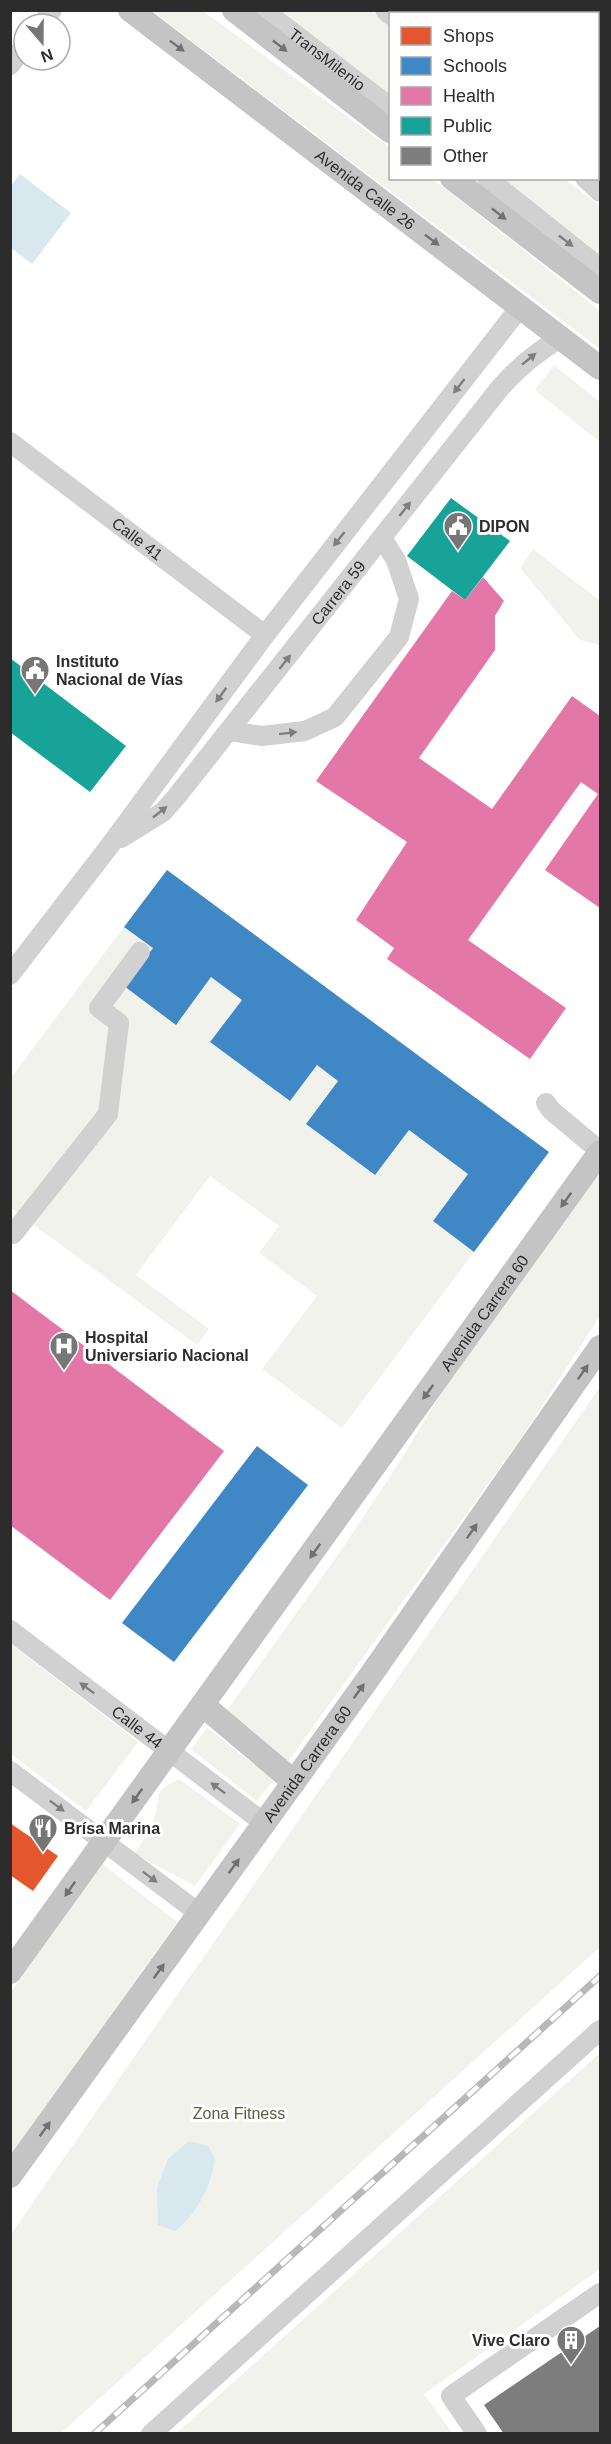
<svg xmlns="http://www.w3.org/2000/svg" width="611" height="2444" font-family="Arial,sans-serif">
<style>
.green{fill:#f0f2eb}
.water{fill:#d8e8ee}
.shops{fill:#e4572e}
.schools{fill:#3f88c5}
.health{fill:#e377a8}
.public{fill:#17a398}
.building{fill:#7d7d7d}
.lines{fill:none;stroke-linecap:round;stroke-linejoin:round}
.minor{stroke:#d1d1d1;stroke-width:20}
.major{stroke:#c4c4c4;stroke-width:24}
.rail-casing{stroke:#b8b8b8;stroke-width:7}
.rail{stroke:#fff;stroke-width:4.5;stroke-dasharray:14;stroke-linecap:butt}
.oneway{fill:#707070}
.oneway2{fill:#7e7e7e}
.labels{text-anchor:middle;stroke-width:6;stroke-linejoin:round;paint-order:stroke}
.street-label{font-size:16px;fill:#2c2c2c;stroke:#fff}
.poi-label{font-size:16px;font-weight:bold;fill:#2c2c2c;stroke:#fff;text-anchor:start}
.park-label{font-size:16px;fill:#53633d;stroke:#fff}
</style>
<rect width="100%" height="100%" fill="#fff"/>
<g class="green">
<path d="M152,11H203L390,148V178L431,179L446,189L600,311V349Z"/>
<path d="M278,11H371L390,26V96Z"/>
<path d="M539,11H600V59L598,56V14L543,13Z"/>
<path d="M498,179H565L600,206V258Z"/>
<path d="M554,365L600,402V442L535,390Z"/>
<path d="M533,549L600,601V645L580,640L520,568Z"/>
<path d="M124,927L153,948L125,987L176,1024L211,977L242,1000L210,1042L289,1101L317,1065L338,1081L306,1124L374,1175L409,1130L468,1174L433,1221L474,1252L342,1428L262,1369L317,1296L259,1253L279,1226L210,1176L136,1275L209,1329L197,1345L11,1208L10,1079Z"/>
<path d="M600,1172V1316L523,1435L287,1763L223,1716L342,1549L397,1466L448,1382Z"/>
<path d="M600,1387V1947L61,2433L11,2434V2234Z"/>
<path d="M11,1644L138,1742L86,1811L11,1754Z"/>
<path d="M207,1728L274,1780L257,1801L191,1749Z"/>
<path d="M179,1779L240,1824L195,1886L135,1854C141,1842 152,1829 155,1816C161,1793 153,1791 179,1779Z"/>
<path d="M101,1863L177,1922L11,2155V1992Z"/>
<path d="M600,2053V2269L424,2394L452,2433H177Z"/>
</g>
<g class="water">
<path d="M20,174L71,213L32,264L11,248V186Z"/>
<path d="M189,2141L208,2146L215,2159C211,2186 197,2214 175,2231L158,2225L157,2188L168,2159Z"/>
</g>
<path class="shops" d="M10,1823L58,1856L33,1891L10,1875Z"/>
<g class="schools">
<path d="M167,870L549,1152L474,1252L433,1221L468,1174L409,1130L375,1175L306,1124L338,1081L317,1065L290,1101L210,1042L242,1000L211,977L176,1025L124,986L153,948L124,927Z"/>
<path d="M257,1446L308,1485L174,1662L122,1623Z"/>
</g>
<g class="health">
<path d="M483,577L504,601L495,616V650L419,758L492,809L572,696L600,716V908L545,870L598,794L581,782L468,940L566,1008L530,1059L387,959L394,948L356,920L407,842L316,781L452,591L465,600Z"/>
<path d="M10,1290L224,1451L110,1600L10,1525Z"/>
</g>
<g class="public">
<path d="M451,498L510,541L465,600L407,556Z"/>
<path d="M10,658L126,746L90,792L10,732Z"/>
</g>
<path class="building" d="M600,2326V2434H504L484,2405Z"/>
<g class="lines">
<g class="minor">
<path id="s1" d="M263,10L390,107"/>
<path d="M385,10L390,15"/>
<path d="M42,24L52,10"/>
<path d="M10,65L24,47"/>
<path d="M487,178L600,268"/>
<path d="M585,178L600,192"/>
<path id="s2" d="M10,442L265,635"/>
<path d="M230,731L262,736L305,731L335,717L399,637L409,599L396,560L382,538"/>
<path id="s3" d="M121,838L163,812L177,796L500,388C518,367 538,351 562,337"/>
<path d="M10,975L111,844L265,635L521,306"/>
<path d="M546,1103L552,1111L600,1151"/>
<path d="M13,1234L108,1114L119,1023L99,1008L140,952"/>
<path id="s4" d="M10,1630L264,1823"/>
<path d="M10,1771L200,1914"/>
<path d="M151,2434L600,2030"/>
<path d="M477,2434L451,2396L600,2293"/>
</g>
<g class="major">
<path id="s5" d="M130,10L600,368"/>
<path d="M234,10L390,131"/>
<path d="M414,10L418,14"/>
<path d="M515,10L519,14"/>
<path d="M598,74L600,77"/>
<path d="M598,160L600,163"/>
<path d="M452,178L600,292"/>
<path d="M204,1706L294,1782"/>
<path id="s6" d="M10,1972L600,1152"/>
<path id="s7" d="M10,2176L368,1679L600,1347"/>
</g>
<g class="rail-casing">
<path id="rail" d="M94,2434L600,1976"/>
</g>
<use href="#rail" class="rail"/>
</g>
<defs><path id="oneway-solid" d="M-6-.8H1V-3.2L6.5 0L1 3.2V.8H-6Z" transform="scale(1.5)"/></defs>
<g class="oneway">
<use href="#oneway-solid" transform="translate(177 46) rotate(37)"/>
<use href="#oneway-solid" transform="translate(280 46) rotate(38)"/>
<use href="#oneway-solid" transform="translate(499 214) rotate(38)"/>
<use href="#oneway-solid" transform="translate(432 240) rotate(37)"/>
<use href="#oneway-solid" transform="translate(566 1200) rotate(126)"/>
<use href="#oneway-solid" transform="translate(583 1372) rotate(-55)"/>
<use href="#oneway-solid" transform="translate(428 1392) rotate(126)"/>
<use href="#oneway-solid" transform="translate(472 1531) rotate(-55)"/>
<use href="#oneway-solid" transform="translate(315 1551) rotate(126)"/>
<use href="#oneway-solid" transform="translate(359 1691) rotate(-54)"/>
<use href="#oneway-solid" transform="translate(137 1796) rotate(126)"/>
<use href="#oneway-solid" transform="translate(234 1866) rotate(-54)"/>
<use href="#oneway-solid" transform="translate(70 1889) rotate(125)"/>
<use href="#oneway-solid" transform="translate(159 1971) rotate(-54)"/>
<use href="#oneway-solid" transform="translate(45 2129) rotate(-54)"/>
</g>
<g class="oneway2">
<use href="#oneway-solid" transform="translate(566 241) rotate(38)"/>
<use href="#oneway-solid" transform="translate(529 359) rotate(-39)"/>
<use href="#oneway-solid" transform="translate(459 386) rotate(128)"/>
<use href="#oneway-solid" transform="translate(405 509) rotate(-52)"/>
<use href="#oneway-solid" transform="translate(339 539) rotate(128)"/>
<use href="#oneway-solid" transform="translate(285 662) rotate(-52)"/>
<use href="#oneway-solid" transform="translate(221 695) rotate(126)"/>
<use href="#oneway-solid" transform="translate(288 733) rotate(-7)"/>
<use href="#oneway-solid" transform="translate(160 812) rotate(-38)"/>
<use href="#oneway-solid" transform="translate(87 1688) rotate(-143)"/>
<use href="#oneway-solid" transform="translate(218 1788) rotate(-143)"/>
<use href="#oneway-solid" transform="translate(57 1806) rotate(37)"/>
<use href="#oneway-solid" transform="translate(150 1877) rotate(37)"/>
</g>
<defs>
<g id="civic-pin" transform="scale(1.5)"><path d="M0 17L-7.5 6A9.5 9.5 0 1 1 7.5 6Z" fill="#767676" stroke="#fff"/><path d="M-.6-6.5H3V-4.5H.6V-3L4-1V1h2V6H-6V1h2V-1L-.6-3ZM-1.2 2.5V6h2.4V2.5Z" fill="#fff"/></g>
<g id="hospital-pin" transform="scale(1.5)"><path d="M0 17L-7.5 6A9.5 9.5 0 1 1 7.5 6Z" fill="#767676" stroke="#fff"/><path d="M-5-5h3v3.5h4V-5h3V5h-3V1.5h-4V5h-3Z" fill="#fff"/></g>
<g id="restaurant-pin" transform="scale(1.5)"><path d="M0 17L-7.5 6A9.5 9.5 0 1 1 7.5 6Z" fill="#767676" stroke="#fff"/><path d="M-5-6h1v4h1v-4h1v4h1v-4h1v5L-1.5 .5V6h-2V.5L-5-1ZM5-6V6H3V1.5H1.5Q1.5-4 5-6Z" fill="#fff"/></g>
<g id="building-pin" transform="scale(1.5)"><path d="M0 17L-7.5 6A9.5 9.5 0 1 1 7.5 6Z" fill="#767676" stroke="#fff"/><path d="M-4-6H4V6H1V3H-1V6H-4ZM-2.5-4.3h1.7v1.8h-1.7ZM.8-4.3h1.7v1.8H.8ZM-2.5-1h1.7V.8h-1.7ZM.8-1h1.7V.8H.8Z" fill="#fff"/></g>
</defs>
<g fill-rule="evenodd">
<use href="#civic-pin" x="458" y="526"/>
<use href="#civic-pin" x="35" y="670"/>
<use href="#hospital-pin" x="64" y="1346"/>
<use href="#restaurant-pin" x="43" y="1828"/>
<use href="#building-pin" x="571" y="2340"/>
</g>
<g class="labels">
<g class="street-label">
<text dy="6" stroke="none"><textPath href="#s1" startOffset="81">TransMilenio</textPath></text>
<text dy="6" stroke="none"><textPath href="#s5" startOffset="296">Avenida Calle 26</textPath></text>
<text dy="6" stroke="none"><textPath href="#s2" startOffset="160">Calle 41</textPath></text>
<text dy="6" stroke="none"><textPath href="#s3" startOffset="330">Carrera 59</textPath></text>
<text dy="6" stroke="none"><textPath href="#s6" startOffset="812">Avenida Carrera 60</textPath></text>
<text dy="6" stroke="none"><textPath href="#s4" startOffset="160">Calle 44</textPath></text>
<text dy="6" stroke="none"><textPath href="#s7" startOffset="508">Avenida Carrera 60</textPath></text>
</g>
<g class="poi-label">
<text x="479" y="532">DIPON</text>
<text x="56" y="667">Instituto<tspan x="56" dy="18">Nacional de Vías</tspan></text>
<text x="85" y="1343">Hospital<tspan x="85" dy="18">Universiario Nacional</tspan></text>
<text x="64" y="1834">Brísa Marina</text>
<text x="550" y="2346" text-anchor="end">Vive Claro</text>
</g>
<g class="park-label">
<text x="239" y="2119">Zona Fitness</text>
</g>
</g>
<rect width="611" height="2444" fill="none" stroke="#2c2c2c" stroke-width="24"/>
<rect x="389" y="12" width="210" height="168" fill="#ffffff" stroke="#ababab" stroke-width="1.5"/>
<rect x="401" y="27" width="30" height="18" fill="#e4572e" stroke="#ababab" stroke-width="1.5"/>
<text x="443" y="42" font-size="18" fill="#2c2c2c">Shops</text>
<rect x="401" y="57" width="30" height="18" fill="#3f88c5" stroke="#ababab" stroke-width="1.5"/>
<text x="443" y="72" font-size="18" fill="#2c2c2c">Schools</text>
<rect x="401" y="87" width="30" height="18" fill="#e377a8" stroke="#ababab" stroke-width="1.5"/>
<text x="443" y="102" font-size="18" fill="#2c2c2c">Health</text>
<rect x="401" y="117" width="30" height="18" fill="#17a398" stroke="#ababab" stroke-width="1.5"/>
<text x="443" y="132" font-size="18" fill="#2c2c2c">Public</text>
<rect x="401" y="147" width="30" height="18" fill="#7d7d7d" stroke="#ababab" stroke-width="1.5"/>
<text x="443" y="162" font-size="18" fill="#2c2c2c">Other</text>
<g transform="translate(42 42) rotate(160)"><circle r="28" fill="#ffffff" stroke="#ababab" stroke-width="1.5"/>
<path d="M0-4.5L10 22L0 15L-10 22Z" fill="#767676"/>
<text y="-9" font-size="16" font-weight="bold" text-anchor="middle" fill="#2c2c2c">N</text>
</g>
</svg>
